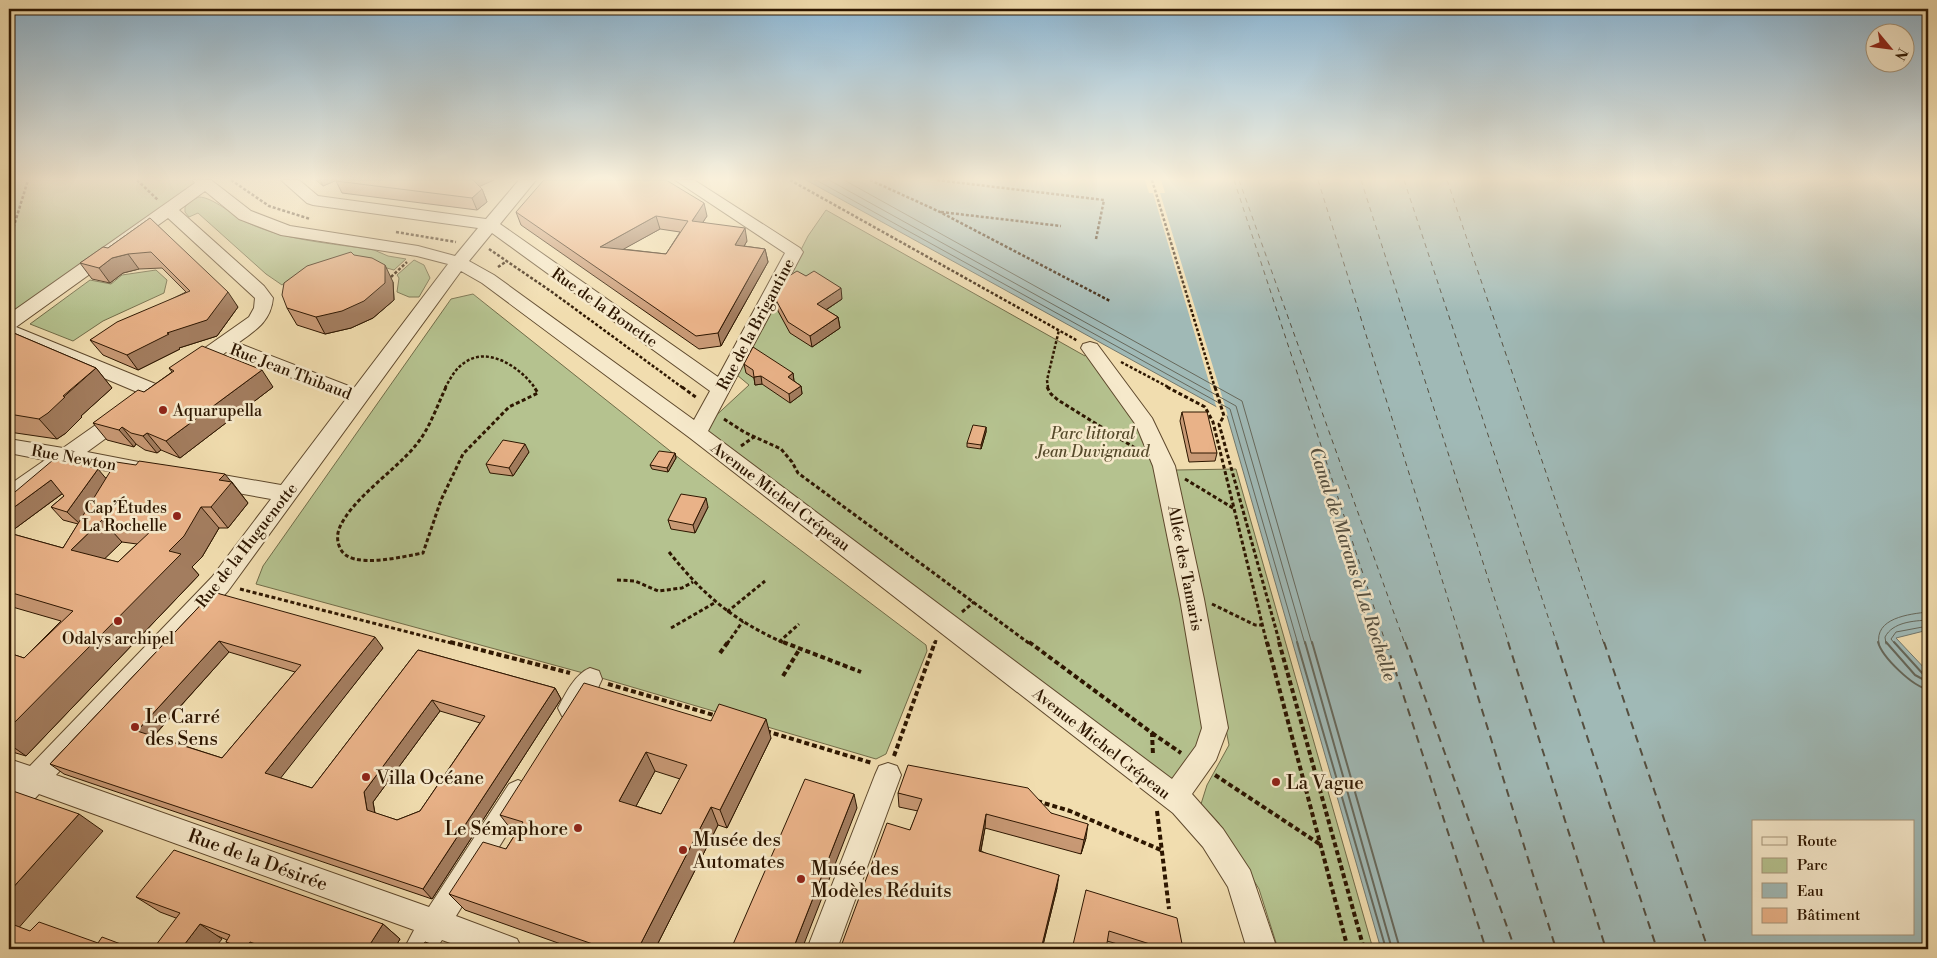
<svg xmlns="http://www.w3.org/2000/svg" width="1937" height="958" font-family="'Libre Bodoni',serif">
<style>
.green{fill:#b5c28f;stroke:#716c48}
.water{fill:#a0b9b6;stroke:#72786d;fill-rule:evenodd}
.pier{fill:#f1ddaf}
.lines{fill:none;stroke-linecap:round;stroke-linejoin:round}
.shore-far1{stroke:#66685b;stroke-width:1}
.shore{stroke:#66685b;stroke-width:2}
.ferry-far1{stroke:#554f40;stroke-width:1;stroke-dasharray:5 4.5;stroke-linecap:butt}
.ferry{stroke:#554f40;stroke-width:2;stroke-dasharray:8 6;stroke-linecap:butt}
.minor-casing{stroke:#5e482c;stroke-width:2}
.path-far2{stroke:#2d1600;stroke-width:2.5;stroke-dasharray:3 2;stroke-linecap:butt}
.path-far1{stroke:#2d1600;stroke-width:3;stroke-dasharray:4 2.5;stroke-linecap:butt}
.path{stroke:#2d1600;stroke-width:4;stroke-dasharray:5 3;stroke-linecap:butt}
.minor{fill:#f6e9cb;fill-rule:evenodd}
.wall{fill:#c89975;stroke:#2d1600;fill-rule:evenodd}
.shaded-wall{fill:#a37d5f;stroke:#2d1600}
.building{fill:#e9b288;stroke:#2d1600;fill-rule:evenodd}
.poi-dot{fill:#8f2418;stroke:#f6e9cb;stroke-width:2}
.labels{text-anchor:middle;stroke-width:5;stroke-linejoin:round;paint-order:stroke}
.street-label{font-size:16px;fill:#2d1600;stroke:#f6e9cb}
.poi-label{font-size:16px;fill:#2d1600;stroke:#f6e9cb;text-anchor:start}
.park-label{font-size:16px;font-style:italic;fill:#564a2b;stroke:#f6e9cb}
.water-label{font-size:18px;font-style:italic;fill:#554f40;stroke:#f6e9cb}
.near-poi-label{font-size:19px;fill:#2d1600;stroke:#f6e9cb;text-anchor:start}
.near-street-label{font-size:19px;fill:#2d1600;stroke:#f6e9cb}
</style>
<rect width="100%" height="100%" fill="#f1ddaf"/>
<filter id="stains"><feTurbulence type="fractalNoise" baseFrequency=".004" numOctaves="4"/><feColorMatrix values="0 0 0 0 .2 0 0 0 0 .09 0 0 0 0 .02 0 0 0 .5 -.17"/></filter>
<radialGradient id="worn" r=".72"><stop offset=".6" stop-color="#630" stop-opacity="0"/><stop offset="1" stop-color="#630" stop-opacity=".3"/></radialGradient>
<g class="green">
<path d="M9,180H201L146,225L9,323Z"/>
<path d="M199,197C212,197 233,215 246,222C285,241 332,243 374,250L388,256L406,259L394,270L372,264L297,275L282,285L266,274L198,213L189,217L185,212V207L190,201Z"/>
<path d="M826,210L1085,356L1090,348L1158,450L1206,729L1183,804L697,433L749,385L737,375L808,236Z"/>
<path d="M414,260L424,265L430,278L419,297H409L397,292L399,278L397,275Z"/>
<path d="M156,270L167,280L164,293L103,321L73,341L30,324L90,280L111,284L122,275Z"/>
<path d="M473,294L684,462L926,645L927,651L886,754L876,759L598,677L256,584L263,566L451,299Z"/>
<path d="M1236,469L1373,949H1278L1259,889L1218,822L1201,804L1207,785L1229,745L1176,470Z"/>
</g>
<path class="water" d="M806,180H1928V630L1896,638L1928,672V949H1381L1226,412ZM1753,822H1913V934H1753Z"/>
<path class="pier" d="M1145,180H1161L1165,193H1160L1228,416L1217,409L1153,193H1149Z"/>
<g class="lines">
<g class="shore-far1">
<path d="M816,180L1230,409L1298,644"/>
<path d="M829,180L1236,406L1305,644"/>
<path d="M844,180L1242,401L1312,644"/>
<path d="M1879,644C1874,618 1909,614 1928,612"/>
<path d="M1886,644L1885,637C1893,622 1913,621 1928,620"/>
<path d="M1895,644L1891,639L1896,632L1928,626"/>
</g>
<g class="shore">
<path d="M1297,642L1386,949"/>
<path d="M1305,642L1392,949"/>
<path d="M1312,642L1400,949"/>
<path d="M1878,642C1882,657 1913,687 1928,689"/>
<path d="M1886,642L1915,675L1928,682"/>
<path d="M1894,642L1923,674L1928,675"/>
</g>
<g class="ferry-far1">
<path d="M1234,180L1386,644"/>
<path d="M1239,180L1405,644"/>
<path d="M1318,180L1462,644"/>
<path d="M1361,180L1509,644"/>
<path d="M1404,180L1557,644"/>
<path d="M1447,180L1604,644"/>
</g>
<g class="ferry">
<path d="M1386,642L1486,949"/>
<path d="M1405,642L1515,949"/>
<path d="M1461,642L1556,949"/>
<path d="M1508,642L1606,949"/>
<path d="M1556,642L1657,949"/>
<path d="M1604,642L1708,949"/>
</g>
<g class="minor-casing">
<g id="minor">
<path d="M193,180H211L251,211L290,226L418,246L455,256L478,228L313,205L307,203L281,180H299L318,196L486,219L519,180H536L500,224L718,377L785,253L675,180H694L800,248L803,252L708,431L1172,779L1196,746L1202,728L1180,599L1153,466L1136,425L1081,348L1083,344L1090,342L1097,344L1152,418L1175,466L1204,599L1228,728L1216,760L1192,794L1223,829L1250,870L1277,949H1247L1228,887L1203,847L1173,813L690,438L482,283L461,271L228,591L56,775L429,907L509,784L518,780L527,784L531,793L527,802L456,916L517,939L522,949H467L442,940L436,949H404L414,930L39,794L19,816L9,820V788L12,784L9,783V759L30,766L212,577L271,499L198,486L195,480L198,474L206,472L281,485L346,399L226,352C214,361 200,376 185,372L182,367L185,362L249,317L254,308L255,298L168,218L16,327L163,387L166,392L163,397L156,399L149,397L9,338V314L195,183ZM205,191L239,219L281,235L417,256L448,264L354,388L238,343C256,330 271,321 273,298L264,286L179,210ZM492,233L710,391L694,420L494,275L469,261Z"/>
<path d="M124,408L131,410L134,415L131,420L87,452L149,464L153,469L149,474L142,477L69,464L17,502L9,504V485L45,460L9,453V439L63,448L117,410Z"/>
<path d="M590,668L599,671L602,679C596,693 586,714 571,719L562,716L558,708C565,694 575,674 590,668Z"/>
<path d="M888,763L897,766L901,775L837,949H807L875,775L879,766Z"/>
</g>
</g>
<g class="path-far2">
<path d="M137,180L158,200"/>
<path d="M231,180L269,206L310,219"/>
<path d="M790,180L1078,341"/>
<path d="M870,180L938,211L1110,301"/>
<path d="M937,180L1104,200L1096,239"/>
<path d="M1152,180L1215,388"/>
<path d="M941,212L1061,226"/>
<path d="M396,232L456,242"/>
<path d="M9,242L28,180"/>
<path d="M489,249L552,292L683,388"/>
<path d="M498,267L507,261"/>
<path d="M391,277L407,262"/>
<path d="M1121,362L1170,388"/>
<path d="M445,388C450,379 455,369 464,363C488,345 521,368 535,388"/>
<path d="M1048,388L1047,380L1059,330"/>
</g>
<g class="path-far1">
<path d="M446,387C437,406 430,428 416,445C395,471 351,499 339,529C337,535 337,542 340,548C350,571 404,556 423,553L441,500L463,454L509,407L538,393L534,387"/>
<path d="M682,387L697,398"/>
<path d="M1047,387L1051,394L1058,400L1135,448"/>
<path d="M1167,387L1205,407L1213,422L1267,644"/>
<path d="M1215,387L1224,416L1219,424L1280,644"/>
<path d="M724,419L744,432L781,449L792,462L798,473L1030,644"/>
<path d="M741,446L754,437"/>
<path d="M1185,479L1233,508"/>
<path d="M669,552C705,597 733,620 786,644"/>
<path d="M617,580L635,581L658,591L682,588L693,582"/>
<path d="M240,589L455,644"/>
<path d="M1212,604L1255,625H1262"/>
<path d="M727,612L765,581"/>
<path d="M962,612L974,602"/>
<path d="M671,628L716,602"/>
<path d="M779,642L799,624"/>
<path d="M727,644L743,621"/>
<path d="M935,644L936,640"/>
</g>
<g class="path">
<path d="M450,642L570,673"/>
<path d="M783,642L861,672"/>
<path d="M1029,642L1152,733L1153,755"/>
<path d="M1267,642L1348,949"/>
<path d="M1279,642L1364,949"/>
<path d="M720,653L728,642"/>
<path d="M783,676L799,650"/>
<path d="M608,684L717,716"/>
<path d="M766,731L872,763"/>
<path d="M1152,733L1181,753"/>
<path d="M894,756L935,642"/>
<path d="M1215,775L1321,845"/>
<path d="M1037,801L1070,811L1161,850"/>
<path d="M1157,811L1169,909"/>
</g>
<use href="#minor" class="minor"/>
</g>
<g class="wall">
<path d="M316,180H337L323,186Z"/>
<path d="M336,181L480,187L482,189L487,202L477,210L342,193Z"/>
<path d="M516,212L707,216L703,222L747,241L744,246L765,249L768,262L721,346L699,349L521,225ZM660,229L680,232L666,254L623,249Z"/>
<path d="M150,218L238,307L217,336L179,348L180,349L138,370L103,355L90,340L186,292L162,268L139,269L123,273L110,283L92,279L80,263L108,248Z"/>
<path d="M393,282L394,300L373,318L351,328L325,334L297,325L287,308Z"/>
<path d="M842,299L826,310L838,317L840,328L812,347L790,333L778,311L776,300Z"/>
<path d="M9,331L96,368L112,388L81,416L82,417L66,433L57,439L9,432Z"/>
<path d="M744,364L793,373L794,381L801,386L802,394L790,403L762,384L755,385L754,378L746,373Z"/>
<path d="M169,368L273,387L180,458L161,450L157,453L145,450L136,444L134,447L107,440L93,423L144,392L172,372Z"/>
<path d="M1182,412L1217,453L1215,461L1189,462L1180,421Z"/>
<path d="M986,427V432L981,449L967,447V443Z"/>
<path d="M529,452L513,476L490,473L486,464Z"/>
<path d="M675,453L676,458L668,472L652,469L650,465Z"/>
<path d="M106,478L232,482L248,503L228,528H219L202,557L192,567L199,575L26,756L9,751V653L24,658L61,621L9,606V497ZM62,494L64,496L51,507L63,520L78,524L63,548L9,533ZM122,542L137,544L118,562L104,559Z"/>
<path d="M708,507L695,533L671,529L668,520Z"/>
<path d="M213,592L383,648L280,778L312,788L418,650L555,688L561,699L432,899L64,774L50,764ZM229,652L295,672L222,758L154,736ZM440,711L480,723L420,811L397,820L375,813L373,802Z"/>
<path d="M711,721L771,738L727,828L718,825L655,949H575L465,910L449,894L506,849L516,833L513,832L500,815ZM655,771L680,779L661,814L636,806Z"/>
<path d="M898,793L1051,813L1086,838L1081,854L985,828L981,851L1057,888L1042,949H840L910,830L918,811L899,807Z"/>
<path d="M1086,890L1183,949H1135L1107,941Z"/>
<path d="M136,897L383,924L400,939L394,949H237L226,942L227,940L176,918L160,912Z"/>
</g>
<g class="shaded-wall">
<path d="M320,180H337L323,186Z"/>
<path d="M471,180H494L474,189Z"/>
<path d="M482,189L487,202L477,210L472,198Z"/>
<path d="M704,203L707,216L695,234L692,221Z"/>
<path d="M656,216L660,229L604,260L600,247Z"/>
<path d="M745,228L747,241L737,258L735,245Z"/>
<path d="M765,249L768,262L721,346L718,333Z"/>
<path d="M128,254L139,269L123,273L110,283L99,268L112,258Z"/>
<path d="M385,265L393,282L394,300L373,318L351,328L325,334L316,317Z"/>
<path d="M841,288L842,299L818,315L817,304Z"/>
<path d="M228,292L238,307L217,336L179,348L180,349L138,370L127,355L167,333Z"/>
<path d="M838,317L840,328L812,347L810,336Z"/>
<path d="M96,368L112,388L81,416L82,417L66,433L57,439L39,419Z"/>
<path d="M262,370L273,387L180,458L166,441Z"/>
<path d="M793,373L794,382L788,377Z"/>
<path d="M761,376L762,384L755,385L754,377Z"/>
<path d="M801,386L802,394L790,403L789,394Z"/>
<path d="M122,427L136,444L134,447L119,430Z"/>
<path d="M986,427V432L981,449V445Z"/>
<path d="M147,433L161,450L157,453L143,436Z"/>
<path d="M525,444L529,452L513,476L509,468Z"/>
<path d="M675,453L676,458L668,472L667,468Z"/>
<path d="M98,469L109,482L80,524L67,512Z"/>
<path d="M225,474L248,503L228,528L211,507L219,480Z"/>
<path d="M51,480L63,493L9,533V511Z"/>
<path d="M706,498L708,507L695,533L693,525Z"/>
<path d="M201,507L219,528L202,557L192,567L199,575L26,756L9,744V728L169,551Z"/>
<path d="M102,520L122,542L92,571L71,550Z"/>
<path d="M375,637L383,648L276,784L265,773Z"/>
<path d="M219,641L229,652L149,741L137,731Z"/>
<path d="M555,688L561,699L432,899L423,889Z"/>
<path d="M432,700L440,711L373,802L376,820L367,810L364,792Z"/>
<path d="M766,719L771,738L727,828L720,810Z"/>
<path d="M646,752L655,771L629,819L619,801Z"/>
<path d="M854,794L857,808L802,949H793Z"/>
<path d="M711,807L718,825L655,949H638Z"/>
<path d="M79,814L103,831L16,931L9,926V892Z"/>
<path d="M986,814L985,828L978,864L979,851Z"/>
<path d="M1088,824L1086,838L1081,854L1084,840Z"/>
<path d="M1059,875L1057,888L1042,949H1041Z"/>
<path d="M200,924L222,939L214,949H181Z"/>
<path d="M383,924L400,939L394,949H367Z"/>
<path d="M250,942L260,949H245Z"/>
</g>
<g class="building">
<path d="M338,180H473L482,189L472,198L336,181Z"/>
<path d="M544,180H666L704,203L692,221L745,228L735,245L765,249L718,333L696,336L516,212L543,181ZM656,216L688,221L666,254L600,247Z"/>
<path d="M150,218L228,292L207,320L167,333L169,334L127,355L90,340L117,322L190,291L151,252L128,254L112,258L99,268L80,263L103,247L108,248Z"/>
<path d="M351,252L354,255L372,258L385,265V283L364,301L342,311L316,317L287,308L282,295L284,283L307,266Z"/>
<path d="M797,271L806,276L814,271L841,288L817,304L838,317L810,336L788,322L776,300L789,276Z"/>
<path d="M9,331L96,368L63,396L65,397L48,413L39,419L9,414Z"/>
<path d="M202,346L262,370L166,441L147,433L143,436L131,433L122,427L119,430L93,423L138,390L144,392L174,371L169,368Z"/>
<path d="M753,347L793,373L788,377L801,386L789,394L761,376L754,377L753,370L744,364Z"/>
<path d="M1182,412H1207L1217,453H1191Z"/>
<path d="M973,425L986,427L981,445L967,443Z"/>
<path d="M503,440L525,444L509,468L486,464Z"/>
<path d="M659,451L675,453L667,468L650,465Z"/>
<path d="M59,459L98,469L67,512L51,507L64,496L51,480L9,511V497L53,460Z"/>
<path d="M139,461L225,474L219,480L232,482L211,507H201L184,536L169,551L181,554L9,728V653L24,658L73,611L9,592V533L63,548L116,462L136,465ZM102,520L152,530L118,562L71,550Z"/>
<path d="M681,494L706,498L693,525L668,520Z"/>
<path d="M213,592L375,637L265,773L312,788L418,650L555,688L423,889L50,764ZM219,641L301,665L222,758L137,731ZM432,700L485,716L420,811L397,820L367,810L364,792Z"/>
<path d="M584,683L711,721L719,704L766,719L720,810L711,807L638,949H607L449,894L483,842L506,849L523,822L500,815ZM646,752L687,765L661,814L619,801Z"/>
<path d="M908,765L1028,788L1051,813L1088,824L1084,840L986,814L979,851L1059,875L1041,949H840L887,823L910,830L922,799L898,793Z"/>
<path d="M805,779L854,794L793,949H731Z"/>
<path d="M10,790L79,814L9,892V791Z"/>
<path d="M174,850L383,924L367,949H269L250,942L245,949L226,942L230,935L200,924L181,949H153L180,913L136,897Z"/>
<path d="M1086,890L1177,918L1183,949H1153V945L1109,931L1106,949H1072Z"/>
<path d="M39,922L98,943L102,937L134,949H9V923L30,931Z"/>
<path d="M425,942L445,949H421Z"/>
</g>
<linearGradient id="sky" x2="0" y2="1"><stop stop-color="#8bb6d4"/><stop offset="0.57" stop-color="#f9f0db"/><stop offset="1" stop-color="#f9f0db" stop-opacity="0"/></linearGradient>
<rect width="1937" height="314" fill="url(#sky)"/>
<g class="poi-dot">
<circle cx="163" cy="410" r="5"/>
<circle cx="177" cy="516" r="5"/>
<circle cx="118" cy="621" r="5"/>
<circle cx="135" cy="727" r="5"/>
<circle cx="366" cy="777" r="5"/>
<circle cx="1276" cy="782" r="5"/>
<circle cx="578" cy="828" r="5"/>
<circle cx="683" cy="850" r="5"/>
<circle cx="801" cy="879" r="5"/>
</g>
<g class="labels">
<g class="street-label">
<text transform="translate(605 307) rotate(35)" y="6">Rue de la Bonette</text>
<text transform="translate(755 324) rotate(-62)" y="6">Rue de la Brigantine</text>
<text transform="translate(291 371) rotate(21)" y="6">Rue Jean Thibaud</text>
<text transform="translate(74 457) rotate(10)" y="6">Rue Newton</text>
<text transform="translate(781 496) rotate(37)" y="6">Avenue Michel Crépeau</text>
<text transform="translate(246 545) rotate(-52)" y="6">Rue de la Huguenotte</text>
<text transform="translate(1186 568) rotate(79)" y="6">Allée des Tamaris</text>
<text transform="translate(1102 743) rotate(38)" y="6">Avenue Michel Crépeau</text>
</g>
<g class="poi-label">
<text x="173" y="416">Aquarupella</text>
<text x="167" y="513" text-anchor="end">Cap’Études<tspan x="167" dy="18">La Rochelle</tspan></text>
<text x="118" y="644" text-anchor="middle">Odalys archipel</text>
</g>
<g class="park-label">
<text x="1093" y="439">Parc littoral<tspan x="1093" dy="18">Jean Duvignaud</tspan></text>
</g>
<g class="water-label">
<text transform="translate(1353 564) rotate(72)" y="6">Canal de Marans à La Rochelle</text>
</g>
<g class="near-poi-label">
<text x="145" y="723">Le Carré<tspan x="145" dy="22">des Sens</tspan></text>
<text x="376" y="784">Villa Océane</text>
<text x="1286" y="789">La Vague</text>
<text x="568" y="835" text-anchor="end">Le Sémaphore</text>
<text x="693" y="846">Musée des<tspan x="693" dy="22">Automates</tspan></text>
<text x="811" y="875">Musée des<tspan x="811" dy="22">Modèles Réduits</tspan></text>
</g>
<g class="near-street-label">
<text transform="translate(258 859) rotate(20)" y="7">Rue de la Désirée</text>
</g>
</g>
<rect width="1937" height="958" fill="none" stroke="#f1ddaf" stroke-width="30"/>
<rect x="10" y="10" width="1917" height="938" fill="none" stroke="#2d1600" stroke-width="2.5"/>
<rect x="15" y="15" width="1907" height="928" fill="none" stroke="#2d1600"/>
<rect x="1752" y="820" width="162" height="115" fill="#f6e9cb" stroke="#a6957a"/>
<rect x="1762" y="837" width="25" height="8" fill="#f6e9cb" stroke="#a6957a"/>
<text x="1797" y="846" font-size="15" fill="#2d1600">Route</text>
<rect x="1762" y="858" width="25" height="15" fill="#b5c28f" stroke="#a6957a"/>
<text x="1797" y="870" font-size="15" fill="#2d1600">Parc</text>
<rect x="1762" y="883" width="25" height="15" fill="#a0b9b6" stroke="#a6957a"/>
<text x="1797" y="896" font-size="15" fill="#2d1600">Eau</text>
<rect x="1762" y="908" width="25" height="15" fill="#e9b288" stroke="#a6957a"/>
<text x="1797" y="920" font-size="15" fill="#2d1600">Bâtiment</text>
<g transform="translate(1890 48) rotate(119)"><circle r="24" fill="#f6e9cb" stroke="#a6957a"/>
<path d="M0-4L9 19L0 12L-9 19Z" fill="#8f2418"/>
<text y="-8" font-size="14" font-weight="bold" text-anchor="middle" fill="#2d1600">N</text>
</g>
<rect width="100%" height="100%" filter="url(#stains)"/>
<rect width="100%" height="100%" fill="url(#worn)"/>
</svg>
